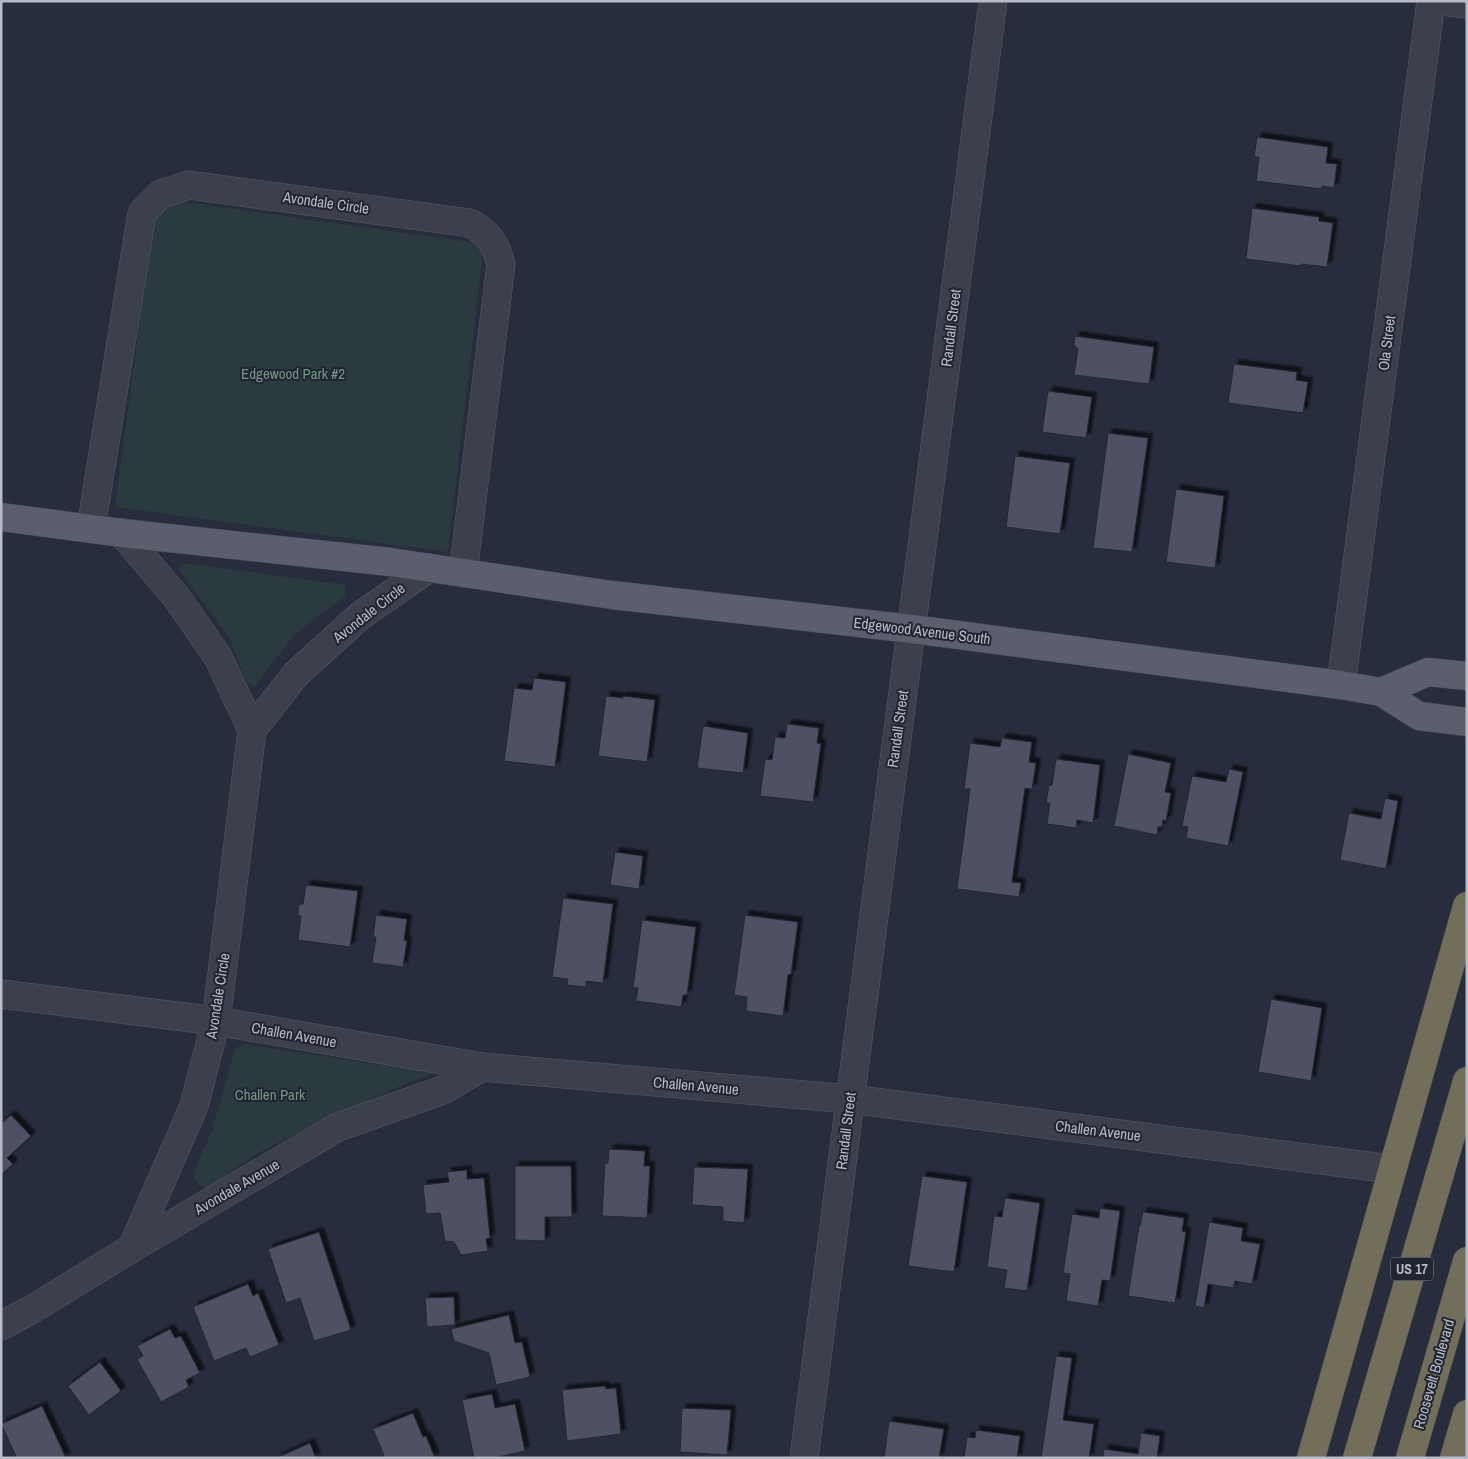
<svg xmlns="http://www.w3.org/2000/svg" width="1468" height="1459" font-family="'Archivo Narrow',sans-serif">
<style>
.green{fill:#2b3a3f}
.building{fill:#4d5163;stroke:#232734;filter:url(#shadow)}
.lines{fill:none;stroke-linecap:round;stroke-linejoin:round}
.minor-casing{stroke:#575b68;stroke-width:29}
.major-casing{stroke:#454956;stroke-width:29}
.highway-casing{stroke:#444855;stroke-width:29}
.minor{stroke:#3c404d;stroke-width:28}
.major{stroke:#5a5e6d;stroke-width:28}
.highway{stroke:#726e5a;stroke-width:28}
.labels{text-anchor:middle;stroke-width:4;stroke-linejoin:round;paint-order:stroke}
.shield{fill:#212532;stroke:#8b8e9b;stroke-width:1}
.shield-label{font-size:14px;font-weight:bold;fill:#b8bbc8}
.street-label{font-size:15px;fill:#b8bbc8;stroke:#212532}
.park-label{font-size:15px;fill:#739682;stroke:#212532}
</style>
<defs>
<filter id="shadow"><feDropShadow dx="4.5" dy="-4.5" stdDeviation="1" flood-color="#0009"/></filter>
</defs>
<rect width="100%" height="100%" fill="#282d3d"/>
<g class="green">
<path d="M156,198L484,244L448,552L115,507Z"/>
<path d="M184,563L345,585V596L295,634L254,687L246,681L229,637L178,569Z"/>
<path d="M242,1044L435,1073L398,1087L321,1122L256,1154L207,1189L198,1184L193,1173L212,1131L235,1049Z"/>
</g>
<g class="building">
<path d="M1257,137L1328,147L1326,163L1337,164L1334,188L1322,186V189L1256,181L1259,157H1254Z"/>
<path d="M1252,208L1319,217V221L1333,223L1327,267L1301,264V266L1246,259Z"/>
<path d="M1075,336L1154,347L1149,384L1074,375L1078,349L1074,345Z"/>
<path d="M1234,364L1297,372L1296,380L1308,382L1303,413L1228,403Z"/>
<path d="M1048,391L1092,397L1086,438L1042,432Z"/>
<path d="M1108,433L1148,438L1132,552L1093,548Z"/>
<path d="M1015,456L1070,463L1060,534L1006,527Z"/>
<path d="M1176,489L1224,496L1215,568L1166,562Z"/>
<path d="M534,678L566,682L555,767L504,761L514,688L532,690Z"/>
<path d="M606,696L623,698V696L655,700L647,762L598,756Z"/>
<path d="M787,724L819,728L817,743L821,744L813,802L760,796L765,759L772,760L775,737L785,738Z"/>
<path d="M703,726L748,733L743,773L697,768Z"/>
<path d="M1002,738L1032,742L1029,762L1036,763L1032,789L1025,788L1012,882L1021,883L1019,897L957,889L970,789H964L970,743L1000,747Z"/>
<path d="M1128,754L1171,763L1165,792L1171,793L1166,821L1163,820L1162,827H1158L1157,835L1114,826Z"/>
<path d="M1056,759L1100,765L1093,823L1077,820L1076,828L1047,824L1050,803H1046L1049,785H1052Z"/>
<path d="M1229,769L1243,772L1228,846L1186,838L1188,827L1182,826L1192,776L1226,782Z"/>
<path d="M1385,798L1398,801L1386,869L1340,860L1349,813L1381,819Z"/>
<path d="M615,852L643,856L639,889L610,885Z"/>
<path d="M306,885L358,891L350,947L298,940L301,916L298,915L299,904H303Z"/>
<path d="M563,898L613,904L603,983L586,981V987L567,985L568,979L552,977Z"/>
<path d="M376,915L407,919L404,940L407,941L403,967L372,963L376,937H373Z"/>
<path d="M745,915L798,922L791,974L788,975L783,1016L746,1011L747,997L734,995Z"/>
<path d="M642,920L696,927L687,995H683L681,1007L636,1001L638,988L633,987Z"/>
<path d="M1271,999L1322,1008L1311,1081L1258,1072Z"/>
<path d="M11,1115L31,1136L7,1158L13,1164L1,1175V1124Z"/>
<path d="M609,1149L645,1151L644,1166H650L647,1218L602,1216L605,1163H608Z"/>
<path d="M515,1166H571L572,1217H545V1241L515,1240Z"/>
<path d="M694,1167L748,1169L744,1223L723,1221V1207L692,1205Z"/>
<path d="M467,1170V1179L484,1178L490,1238L486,1239L488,1251L461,1255L454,1242L445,1241L440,1213L426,1214L423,1185L449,1182L447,1172Z"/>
<path d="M922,1176L967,1182L954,1272L908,1266Z"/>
<path d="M1005,1198L1040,1203L1027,1291L1004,1288L1007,1270L987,1267L994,1216L1002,1217Z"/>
<path d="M1100,1208L1120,1211L1110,1281L1102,1280L1098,1306L1066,1301L1070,1274L1063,1273L1072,1214L1099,1218Z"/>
<path d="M1143,1212L1184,1218L1182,1231L1186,1232L1175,1303L1128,1296L1139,1226H1140Z"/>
<path d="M1209,1222L1243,1228L1241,1241L1260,1244L1252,1284L1235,1281L1233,1288L1208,1284L1204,1308L1195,1306Z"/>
<path d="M319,1232L351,1330L314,1341L300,1298L286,1303L268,1249Z"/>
<path d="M248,1284L253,1296L258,1293L279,1345L250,1357L246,1348L214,1361L193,1307Z"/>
<path d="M454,1297L455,1325L427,1327L425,1298Z"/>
<path d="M509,1315L515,1343L522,1342L530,1377L496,1385L489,1353L454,1341L451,1329Z"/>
<path d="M170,1329L175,1338L181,1336L200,1373L186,1380L189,1387L161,1402L137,1359L143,1356L137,1346Z"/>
<path d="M1056,1356L1072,1358L1063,1420L1094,1424L1089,1458H1041Z"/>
<path d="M100,1362L121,1391L89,1415L68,1386Z"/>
<path d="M605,1386L606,1389L616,1388L621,1434L567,1441L562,1390Z"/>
<path d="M492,1394L495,1408L515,1404L525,1451L494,1458H474L462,1400Z"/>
<path d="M42,1406L66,1458H17L1,1424Z"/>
<path d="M682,1408L731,1410L727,1455L680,1452Z"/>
<path d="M413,1413L423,1437L426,1436L435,1458H385L373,1429Z"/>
<path d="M889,1421L944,1429L939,1458H884Z"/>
<path d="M976,1430L1020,1436L1017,1458H964L967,1437L975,1438Z"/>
<path d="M1141,1433L1160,1436L1157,1458H1103L1104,1449L1138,1454Z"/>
<path d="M310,1443L316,1458H276Z"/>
</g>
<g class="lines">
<g class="minor-casing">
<g id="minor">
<path d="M1442,1L1467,4"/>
<path d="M91,528L142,213L161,194L189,185L470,223C489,234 495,242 501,264L463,573"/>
<path d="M122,533L177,598L218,657L252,730L216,1021L194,1106L132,1248"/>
<path d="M1341,685L1431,1"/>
<path d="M252,730L296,674L360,616L429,568"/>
<path d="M1,994L216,1021L482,1067L850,1099L1391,1169"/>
<path d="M1,1326L31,1310L132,1248L338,1127L443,1090L482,1067"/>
<path d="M804,1458C866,972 930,487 993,1"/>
</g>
</g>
<g class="major-casing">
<g id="major">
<path d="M1,517L122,533L390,562L612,595L912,629L1341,685L1381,692L1419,716L1467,722"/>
<path d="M1381,692L1428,672L1467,676"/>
</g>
</g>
<g class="highway-casing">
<g id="highway">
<path d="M1311,1458L1467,906"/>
<path d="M1357,1458L1467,1081"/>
<path d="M1410,1458L1467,1261"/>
<path d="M1454,1458L1467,1414"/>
</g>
</g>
<use href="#minor" class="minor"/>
<use href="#major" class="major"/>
<use href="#highway" class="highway"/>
</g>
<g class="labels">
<rect class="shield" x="1391" y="1257.5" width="42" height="23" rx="4"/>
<g class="shield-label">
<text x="1412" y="1274">US 17</text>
</g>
<g class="street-label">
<text transform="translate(326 203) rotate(8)" y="5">Avondale Circle</text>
<text transform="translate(951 328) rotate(-83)" y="5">Randall Street</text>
<text transform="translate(1387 343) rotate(-83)" y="5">Ola Street</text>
<text transform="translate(369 613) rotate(-38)" y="5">Avondale Circle</text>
<text transform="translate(922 631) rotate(7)" y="5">Edgewood Avenue South</text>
<text transform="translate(898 729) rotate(-82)" y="5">Randall Street</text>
<text transform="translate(218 996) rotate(-81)" y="5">Avondale Circle</text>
<text transform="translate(294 1035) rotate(10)" y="5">Challen Avenue</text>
<text transform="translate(696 1086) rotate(5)" y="5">Challen Avenue</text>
<text transform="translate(846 1131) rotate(-83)" y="5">Randall Street</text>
<text transform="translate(1098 1131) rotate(7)" y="5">Challen Avenue</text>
<text transform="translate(237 1187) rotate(-30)" y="5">Avondale Avenue</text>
<text transform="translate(1434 1374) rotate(-74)" y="5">Roosevelt Boulevard</text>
</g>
<g class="park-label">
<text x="293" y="379">Edgewood Park #2</text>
<text x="270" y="1100">Challen Park</text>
</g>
</g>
<rect width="1468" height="1459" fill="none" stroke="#b8bbc8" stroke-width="5"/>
</svg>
